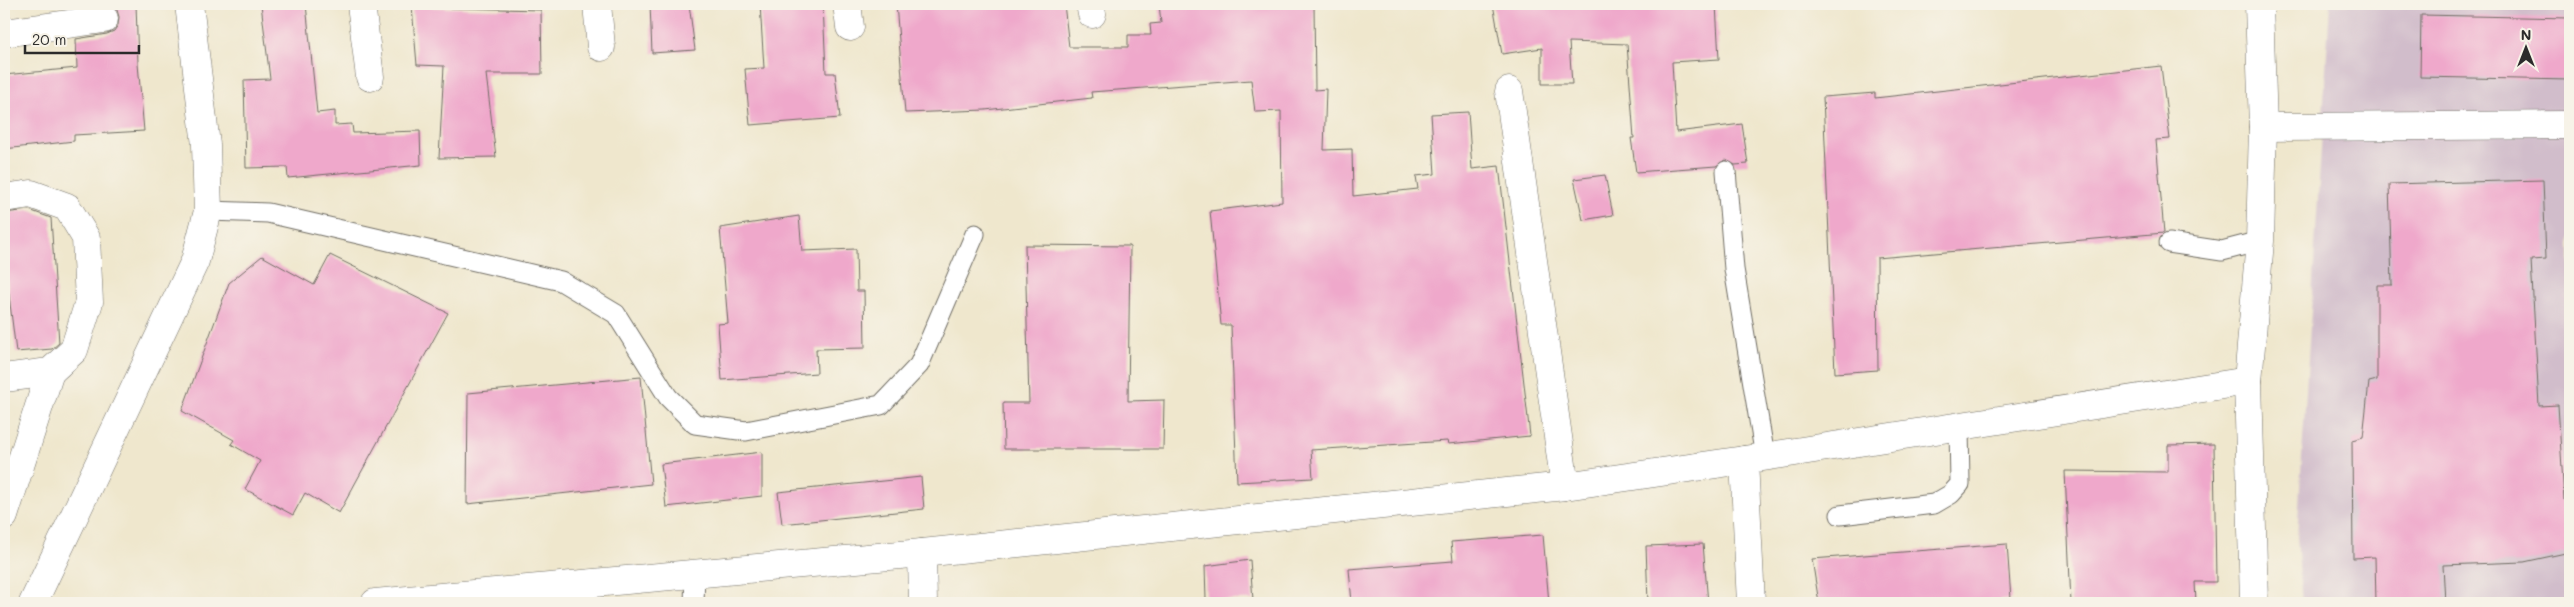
<svg xmlns="http://www.w3.org/2000/svg" width="2574" height="607" font-family="Mali,sans-serif">
<style>
.industrial{fill:#d1bdcb}
.building{fill:#efa8cb}
.lines{fill:none;stroke-linecap:round;stroke-linejoin:round}
.service-casing{stroke:#706d64;stroke-width:21}
.minor-casing{stroke:#706d64;stroke-width:29}
.service{stroke:#fff;stroke-width:19}
.minor{stroke:#fff;stroke-width:28}
</style>
<rect width="100%" height="100%" fill="#f7f3e8"/>
<filter id="ink" filterUnits="userSpaceOnUse"><feTurbulence type="fractalNoise" baseFrequency=".02" numOctaves="2"/><feDisplacementMap in="SourceGraphic" scale="10" xChannelSelector="R" yChannelSelector="G"/><feConvolveMatrix kernelMatrix="1 2 1 2 8 2 1 2 1" color-interpolation-filters="sRGB"/></filter>
<filter id="wash" filterUnits="userSpaceOnUse"><feTurbulence type="fractalNoise" baseFrequency=".0096" numOctaves="4" result="noise"/><feDisplacementMap in="SourceGraphic" scale="20" xChannelSelector="R" yChannelSelector="G"/><feGaussianBlur stdDeviation="1.12" result="paint"/><feColorMatrix in="noise" values="0 0 0 0 0 0 0 0 0 0 0 0 0 0 0 0 0 1.4 0 .05"/><feComposite in="paint" operator="in"/></filter>
<g filter="url(#wash)">
<rect width="100%" height="100%" fill="#efe7cd"/>
<path class="industrial" d="M2330,4H2570V603H2302L2297,537Z"/>
<g id="blocks">
<g class="building">
<path d="M104,4H136L138,64L144,131L74,135V141L4,149V75L77,68L76,39L107,34L114,31L118,25L119,17L117,10Z"/>
<path d="M261,4H306L317,113L335,111V125L352,124L353,133L420,131L421,165L288,178L287,167L246,168L244,80L270,79Z"/>
<path d="M650,4H689L695,50L652,53Z"/>
<path d="M760,4H823L826,73H835L840,118L750,125L745,69L764,68Z"/>
<path d="M896,4H1064L1069,47H1128V35H1151L1150,24L1161,23L1159,4H1314L1315,90L1326,89L1324,150L1352,149L1353,196L1418,189L1416,176L1435,174L1431,114L1468,112L1472,169L1499,166L1530,436L1448,444L1447,441L1311,450L1313,478L1237,482L1231,325H1221L1210,211L1282,202L1281,111L1255,112L1251,80L1091,92L1092,98L985,110L905,113Z"/>
<path d="M1493,4H1716L1719,59L1672,62L1676,132L1742,124L1748,164L1735,165L1726,160L1716,166L1636,172L1631,138H1634L1627,44L1569,42L1572,84H1542V48L1502,54Z"/>
<path d="M412,7L541,10L542,74H486L496,157L439,158L444,66L417,65Z"/>
<path d="M2421,15L2570,18V80L2420,77Z"/>
<path d="M2161,66L2170,139L2156,140L2164,233L1877,258L1878,370L1835,373L1823,97L1875,93V98Z"/>
<path d="M1605,175L1613,215L1583,220L1574,179Z"/>
<path d="M2543,180L2546,259L2531,260L2539,406L2558,405L2564,500L2570,498V552L2524,562L2443,565L2445,603H2376L2375,557L2353,558L2352,440L2363,437L2369,382L2377,380V285H2392L2389,184Z"/>
<path d="M29,210L51,218L59,343L52,349L16,352L4,255V213Z"/>
<path d="M799,216L802,251L856,249L857,291H864L865,348L816,349L817,373L722,380L718,324L728,323L720,228Z"/>
<path d="M1025,245L1130,246L1128,401L1164,400L1163,449H1004L1003,403H1029Z"/>
<path d="M330,255L448,313L339,513L305,493L293,515L245,489L260,461L231,444L234,440L182,411L229,283L262,256L314,285Z"/>
<path d="M641,377L651,484L467,504L468,393Z"/>
<path d="M2214,444L2216,582H2195L2196,603H2071L2065,471L2168,472V445Z"/>
<path d="M762,452V496L666,507L661,464Z"/>
<path d="M921,477L924,509L782,524L778,492Z"/>
<path d="M1543,535L1549,603H1352L1349,569L1453,561L1451,542Z"/>
<path d="M1703,544L1708,603H1648L1646,546Z"/>
<path d="M2007,544L2011,599L1985,603H1819L1812,559Z"/>
<path d="M1250,560L1253,600H1206L1205,566Z"/>
</g>
</g>
</g>
<g filter="url(#ink)">
<use href="#blocks" fill-opacity="0" stroke="#706d64" stroke-width="1"/>
<g class="lines">
<g class="service-casing">
<g id="service">
<path d="M1726,171L1734,269L1765,457"/>
<path d="M208,211L268,213L561,281L616,314L668,397L695,424L746,431L881,405L919,365L975,234"/>
<path d="M2169,243L2222,251L2260,241"/>
<path d="M1840,515L1934,504L1951,494L1960,484L1959,427"/>
<path d="M694,603L695,574"/>
</g>
</g>
<g class="minor-casing">
<g id="minor">
<path d="M361,4L370,77"/>
<path d="M597,4L601,47"/>
<path d="M847,4L850,27"/>
<path d="M1090,4L1092,14"/>
<path d="M4,33L104,19"/>
<path d="M1509,91L1565,486"/>
<path d="M2263,127L2570,125"/>
<path d="M4,198L31,194L67,207L86,238L89,302L74,350L50,372L4,378"/>
<path d="M1744,460L1751,603"/>
<path d="M4,516L50,372"/>
<path d="M922,553L923,603"/>
<path d="M33,603L195,261L208,211L206,145L189,4"/>
<path d="M375,603L922,553L1565,486L1744,460L2248,381"/>
<path d="M2254,603L2248,381L2260,241L2263,127L2259,4"/>
</g>
</g>
<use href="#service" class="service"/>
<use href="#minor" class="minor"/>
</g>
</g>
<rect width="2574" height="607" fill="none" stroke="#f7f3e8" stroke-width="20"/>
<g transform="translate(2526 48)" stroke="#f7f3e8" stroke-width="4" paint-order="stroke">
<path d="M0-4L9 19L0 12L-9 19Z" fill="#2b2b2b"/>
<text y="-8" font-size="14" font-weight="bold" text-anchor="middle" fill="#2b2b2b">N</text>
</g>
<path d="M25 45v8h114v-8" fill="none" stroke="#2b2b2b" stroke-width="2.5"/>
<text x="32" y="45" font-size="15" fill="#2b2b2b" stroke="#f7f3e8" stroke-width="4" paint-order="stroke">20 m</text>
</svg>
